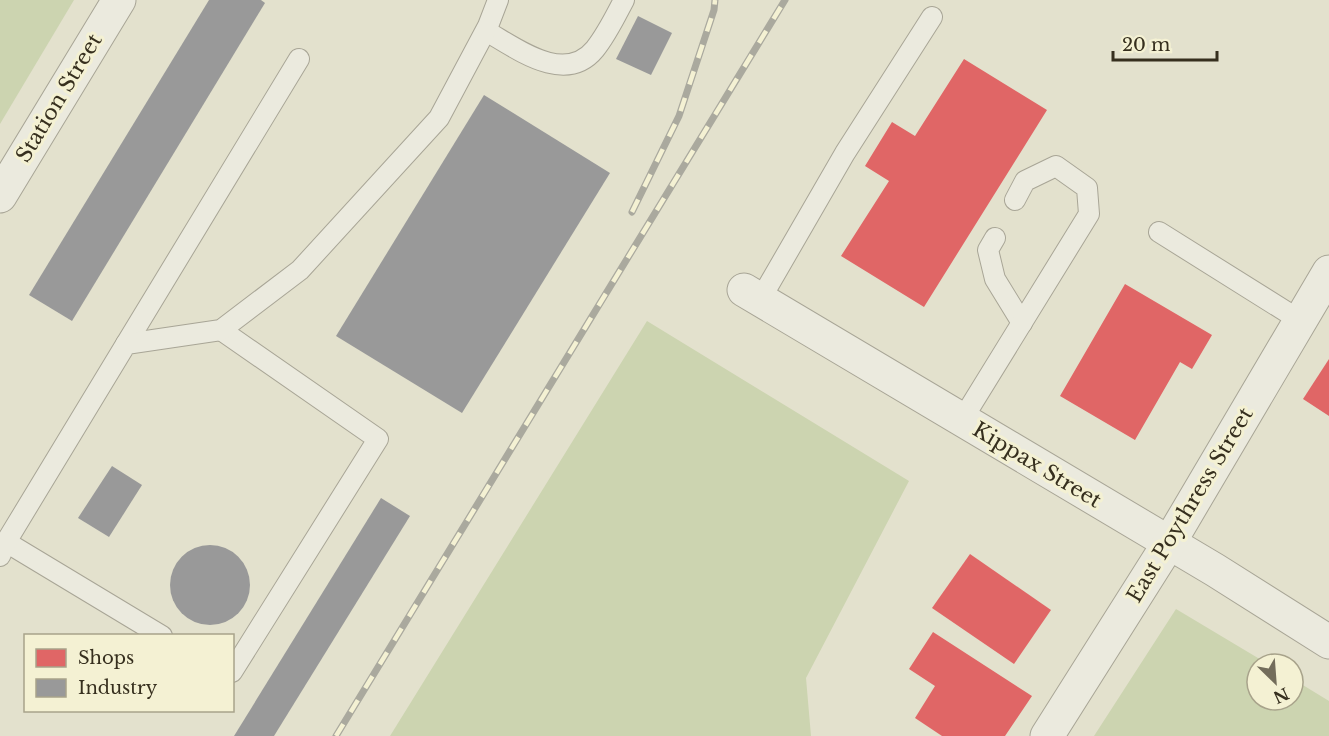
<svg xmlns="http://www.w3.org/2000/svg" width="1329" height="736" font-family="'Libre Baskerville',serif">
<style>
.green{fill:#ccd4b0}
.shops{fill:#e06666}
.industry{fill:#999}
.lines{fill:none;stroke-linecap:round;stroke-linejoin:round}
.service-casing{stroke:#a8a596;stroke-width:22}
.minor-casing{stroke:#a8a596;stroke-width:35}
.service{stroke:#ebeade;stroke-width:20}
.minor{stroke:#ebeade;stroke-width:33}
.rail-casing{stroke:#aaa99e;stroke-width:7}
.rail{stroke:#f4f1d3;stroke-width:4.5;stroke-dasharray:14;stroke-linecap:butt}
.labels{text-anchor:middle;stroke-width:6;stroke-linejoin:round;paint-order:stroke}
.street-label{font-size:21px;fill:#362f1e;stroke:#f4f1d3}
</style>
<rect width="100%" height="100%" fill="#e3e1cd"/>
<g class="green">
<path d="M0,0H74L0,124Z"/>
<path d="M647,321L909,481L806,678L811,736H390Z"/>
<path d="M1176,609L1268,664H1257V700H1293V679L1329,701V736H1094Z"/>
</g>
<g class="shops">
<path d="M964,59L1047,110L924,307L841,256L889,181L865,166L892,122L915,136Z"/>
<path d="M1125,284L1212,335L1192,369L1180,362L1135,440L1060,396Z"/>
<path d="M1329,359V416L1303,399Z"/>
<path d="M970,554L1051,610L1014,664L932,608Z"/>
<path d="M933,632L1032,696L1005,736H942L915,718L935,686L909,669Z"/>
</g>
<g class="industry">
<path d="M209,0H261L265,3L72,321L29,295Z"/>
<path d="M638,16L672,33L651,75L616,59Z"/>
<path d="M484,95L610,173L462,413L336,336Z"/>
<path d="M112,466L142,485L109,537L78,518Z"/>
<path d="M381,498L410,516L274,736H234Z"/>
<circle cx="210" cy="585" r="40"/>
</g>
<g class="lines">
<g class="service-casing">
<g id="service">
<path d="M486,31C516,48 565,86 595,49C607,34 615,17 624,0"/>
<path d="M1159,232L1301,321"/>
<path d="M995,238L988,250L995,279L1022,323"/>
<path d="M760,300L845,153L932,17"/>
<path d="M221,330L378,439L232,672"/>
<path d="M126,344L299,59"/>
<path d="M962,420L1089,214L1087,188L1056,166L1025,181L1015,200"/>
<path d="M6,542L162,636"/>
<path d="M0,556L6,542L126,344L221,330L300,270L439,118L488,26L498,0"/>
</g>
</g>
<g class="minor-casing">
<g id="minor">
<path d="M0,196L119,0"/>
<path d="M744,290L1215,570L1329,642"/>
<path d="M1047,736L1169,543L1329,272"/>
</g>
</g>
<use href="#service" class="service"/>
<use href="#minor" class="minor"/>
<g class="rail-casing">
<g id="rail">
<path d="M632,212L679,116L714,10L715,0"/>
<path d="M336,736L785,0"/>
</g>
</g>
<use href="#rail" class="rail"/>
</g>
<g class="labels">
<g class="street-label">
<text transform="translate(59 98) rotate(-59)" y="7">Station Street</text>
<text transform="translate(1037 465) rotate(31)" y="7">Kippax Street</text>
<text transform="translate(1190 505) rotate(-59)" y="7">East Poythress Street</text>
</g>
</g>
<rect x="24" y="634" width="210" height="78" fill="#f4f1d3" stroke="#a8a38b" stroke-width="1.5"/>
<rect x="36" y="649" width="30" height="18" fill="#e06666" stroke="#a8a38b" stroke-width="1.5"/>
<text x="78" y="664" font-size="18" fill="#362f1e">Shops</text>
<rect x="36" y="679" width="30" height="18" fill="#999999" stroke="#a8a38b" stroke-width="1.5"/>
<text x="78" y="694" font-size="18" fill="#362f1e">Industry</text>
<g transform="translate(1275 682) rotate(155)"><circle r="28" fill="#f4f1d3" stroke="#a8a38b" stroke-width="1.5"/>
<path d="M0-4.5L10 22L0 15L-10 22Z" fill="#736d5b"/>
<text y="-9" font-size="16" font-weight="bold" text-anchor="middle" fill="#362f1e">N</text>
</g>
<path d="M1113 51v9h104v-9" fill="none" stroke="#362f1e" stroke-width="3"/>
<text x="1122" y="51" font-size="18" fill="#362f1e" stroke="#f4f1d3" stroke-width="4.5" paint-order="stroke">20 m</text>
</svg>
